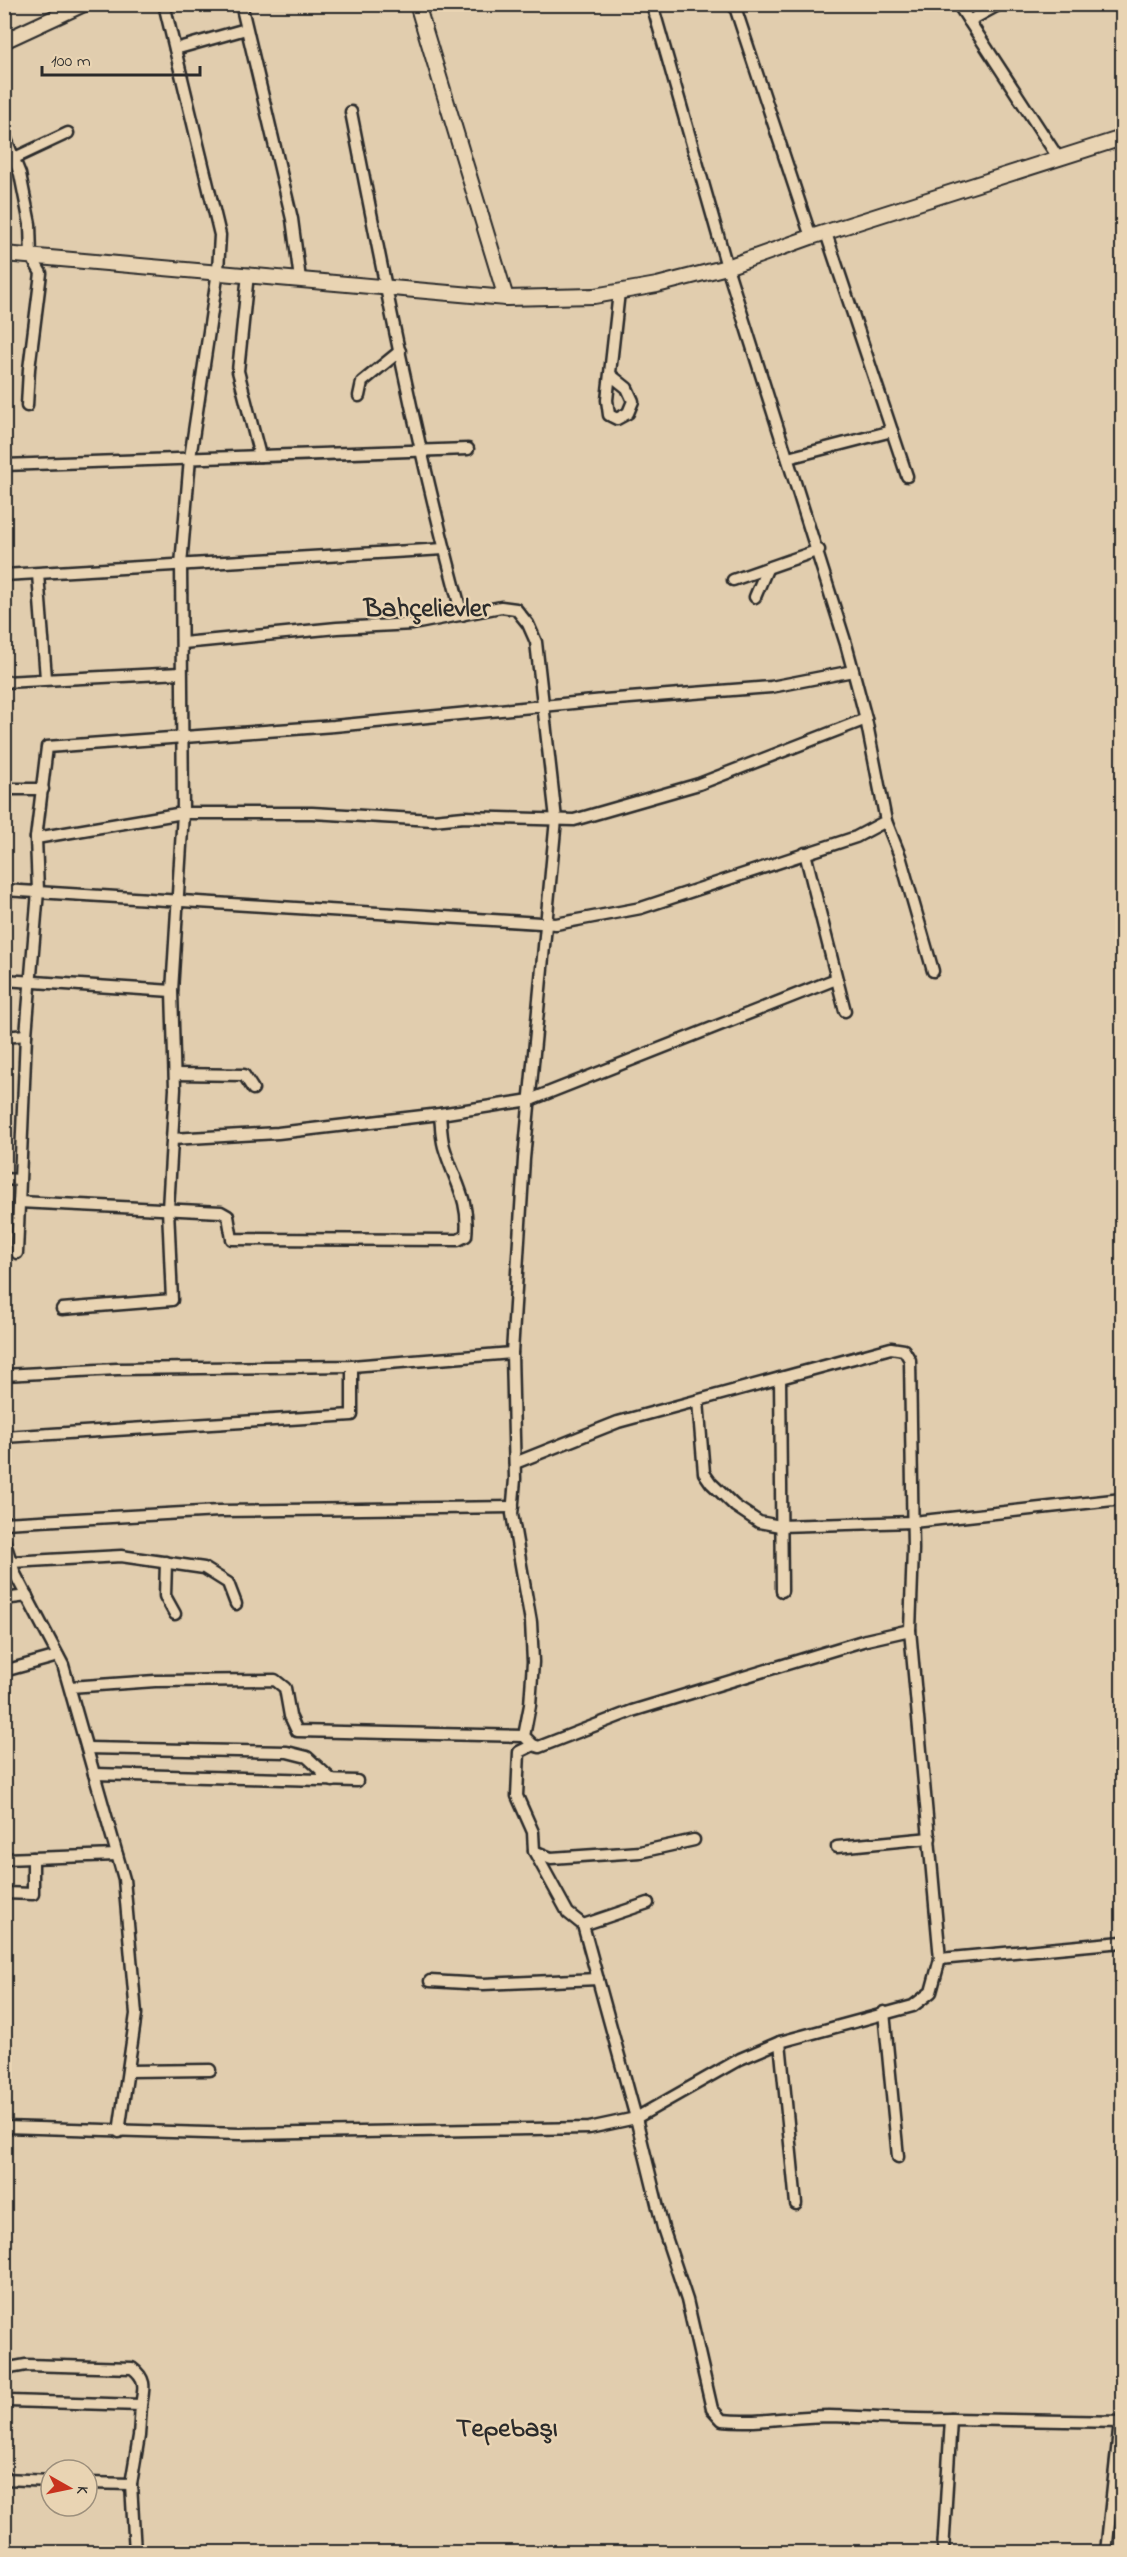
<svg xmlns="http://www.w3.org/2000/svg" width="1127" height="2557" font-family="'Indie Flower',sans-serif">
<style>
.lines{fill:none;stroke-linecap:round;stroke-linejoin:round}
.minor-casing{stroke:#2b2b2b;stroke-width:15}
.tertiary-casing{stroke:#2b2b2b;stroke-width:18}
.minor{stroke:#e9d4b3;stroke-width:10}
.tertiary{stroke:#e9d4b3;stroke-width:14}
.labels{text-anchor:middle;stroke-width:5;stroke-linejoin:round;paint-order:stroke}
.district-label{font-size:27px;font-weight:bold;fill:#2b2b2b;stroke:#e9d4b3}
</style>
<rect width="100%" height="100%" fill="#e1cdae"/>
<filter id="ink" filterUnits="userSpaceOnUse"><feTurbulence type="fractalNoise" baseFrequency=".0167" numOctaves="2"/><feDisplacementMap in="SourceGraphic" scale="12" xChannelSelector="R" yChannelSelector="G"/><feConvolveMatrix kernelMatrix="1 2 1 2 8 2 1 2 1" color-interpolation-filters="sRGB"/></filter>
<g filter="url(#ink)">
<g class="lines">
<g class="minor-casing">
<g id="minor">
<path d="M241,4L292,219L300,279"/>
<path d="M734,4L811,237"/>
<path d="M958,4L1059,159"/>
<path d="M969,21L1000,4"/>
<path d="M175,49L246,29"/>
<path d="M351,112C384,280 417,449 462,615"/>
<path d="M4,134L20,174L30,224L31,256L41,273L29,369L27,406"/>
<path d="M4,163L68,133"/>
<path d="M826,233L907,476"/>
<path d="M248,274L238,371L260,456"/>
<path d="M612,376L627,388L633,401L628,413L617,419L609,415L607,400L619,292"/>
<path d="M359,396L362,382L400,351"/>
<path d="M788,458L892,431"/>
<path d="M4,465L468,449"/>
<path d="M38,574L46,678"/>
<path d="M4,575L444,549"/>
<path d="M733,580L819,550"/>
<path d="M755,597L767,569"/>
<path d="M183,643L337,628L413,624L501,607L516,609L528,624L536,642L556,819L524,1159L512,1353L515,1479L512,1514L531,1622L533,1662L530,1705L524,1736L533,1745L539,1747L632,1711L866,1640L910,1630"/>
<path d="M4,682L181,673"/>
<path d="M4,789H43"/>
<path d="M886,821L900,856L933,971"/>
<path d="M36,838L183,813H312L433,820L464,817L574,820L699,784L866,719"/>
<path d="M805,853L845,1011"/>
<path d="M4,890L556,924L641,908L856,837L886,821L866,719L846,644L727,267L652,4"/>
<path d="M4,980L172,991"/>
<path d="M4,1037L26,1035"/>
<path d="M175,1074L244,1075L253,1089"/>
<path d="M172,1139L278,1133L440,1114L530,1100L836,979"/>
<path d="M4,1179L19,1180"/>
<path d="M19,1202L221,1212L228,1216L232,1239L458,1240L466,1236C470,1199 454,1181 444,1147C441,1137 441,1125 440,1114"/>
<path d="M17,1253L26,1035L38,891L36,838L47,747L334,726L604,700L771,687L853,671"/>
<path d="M62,1309L172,1300L168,1209L175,1089L172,991L183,813L181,565L190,458L218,271L220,235L164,4"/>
<path d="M4,1375L117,1369L352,1366L512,1353"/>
<path d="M780,1378L782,1591"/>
<path d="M698,1401L704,1473L711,1483L735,1506L759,1522L780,1526L913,1522L1122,1499"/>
<path d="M4,1437L352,1415V1366"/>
<path d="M4,1523L219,1511L513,1507"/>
<path d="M4,1540L15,1574L63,1665L124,1879L136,2014L119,2132"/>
<path d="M11,1562L121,1556L204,1568L228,1583L236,1604"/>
<path d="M166,1562L165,1596L175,1614"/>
<path d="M4,1599L27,1596"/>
<path d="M4,1671L58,1656"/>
<path d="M70,1687L155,1681L275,1680L285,1688L290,1716L297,1731L524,1736"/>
<path d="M533,1745L519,1752L517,1796L533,1832L534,1851L568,1913L583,1925L636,2118L663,2228L687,2300L712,2409L722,2420C758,2424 793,2416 829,2416C870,2417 910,2420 951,2419"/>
<path d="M87,1748L287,1752L307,1757L333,1781"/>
<path d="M94,1774L357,1781"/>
<path d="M837,1847L930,1838"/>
<path d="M534,1851L551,1858L640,1852L694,1840"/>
<path d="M4,1859L117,1855"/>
<path d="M4,1893L33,1894V1858"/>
<path d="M583,1925L648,1903"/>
<path d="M940,1959L1122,1942"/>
<path d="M430,1981L483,1984L598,1979"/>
<path d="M884,2012L898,2157"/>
<path d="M780,2042L796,2204"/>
<path d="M128,2071L210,2070"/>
<path d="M4,2127L240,2134L589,2128L636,2118L740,2059L780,2042L913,2006L931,1992L940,1959L910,1630L913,1549L910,1360L904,1350L891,1348L618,1422L515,1463"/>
<path d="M4,2369L26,2365L132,2368C147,2379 144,2388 141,2405"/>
<path d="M9,2401L141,2405L139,2436L131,2484L135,2552"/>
<path d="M4,2479L51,2481"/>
<path d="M87,2483L131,2484"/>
<path d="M943,2552L951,2419L1122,2422"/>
<path d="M1106,2552L1120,2422"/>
</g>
</g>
<g class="tertiary-casing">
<g id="tertiary">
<path d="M417,4L506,298"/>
<path d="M4,41L84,4"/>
<path d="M4,254L506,298L594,296L657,285L727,267L811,237L1122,138"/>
</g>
</g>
<use href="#minor" class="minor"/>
<use href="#tertiary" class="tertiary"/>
</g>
</g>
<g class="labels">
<g class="district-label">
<text x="427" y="616">Bahçelievler</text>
<text x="507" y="2436">Tepebaşı</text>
</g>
</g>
<rect width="1127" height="2557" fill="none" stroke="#e9d4b3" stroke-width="24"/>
<rect x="12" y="12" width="1103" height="2533" fill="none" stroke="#2b2b2b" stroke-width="2" filter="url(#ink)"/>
<g transform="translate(69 2488) rotate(99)"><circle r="28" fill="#e9d4b3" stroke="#9d907d" stroke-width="1.5"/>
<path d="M0-4.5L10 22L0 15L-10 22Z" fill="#c8321e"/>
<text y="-9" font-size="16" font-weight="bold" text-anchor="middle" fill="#2b2b2b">K</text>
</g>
<path d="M42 66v9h158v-9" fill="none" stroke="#2b2b2b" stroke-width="3"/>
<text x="51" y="66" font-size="18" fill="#2b2b2b" stroke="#e9d4b3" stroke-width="4.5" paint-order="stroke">100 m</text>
</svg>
